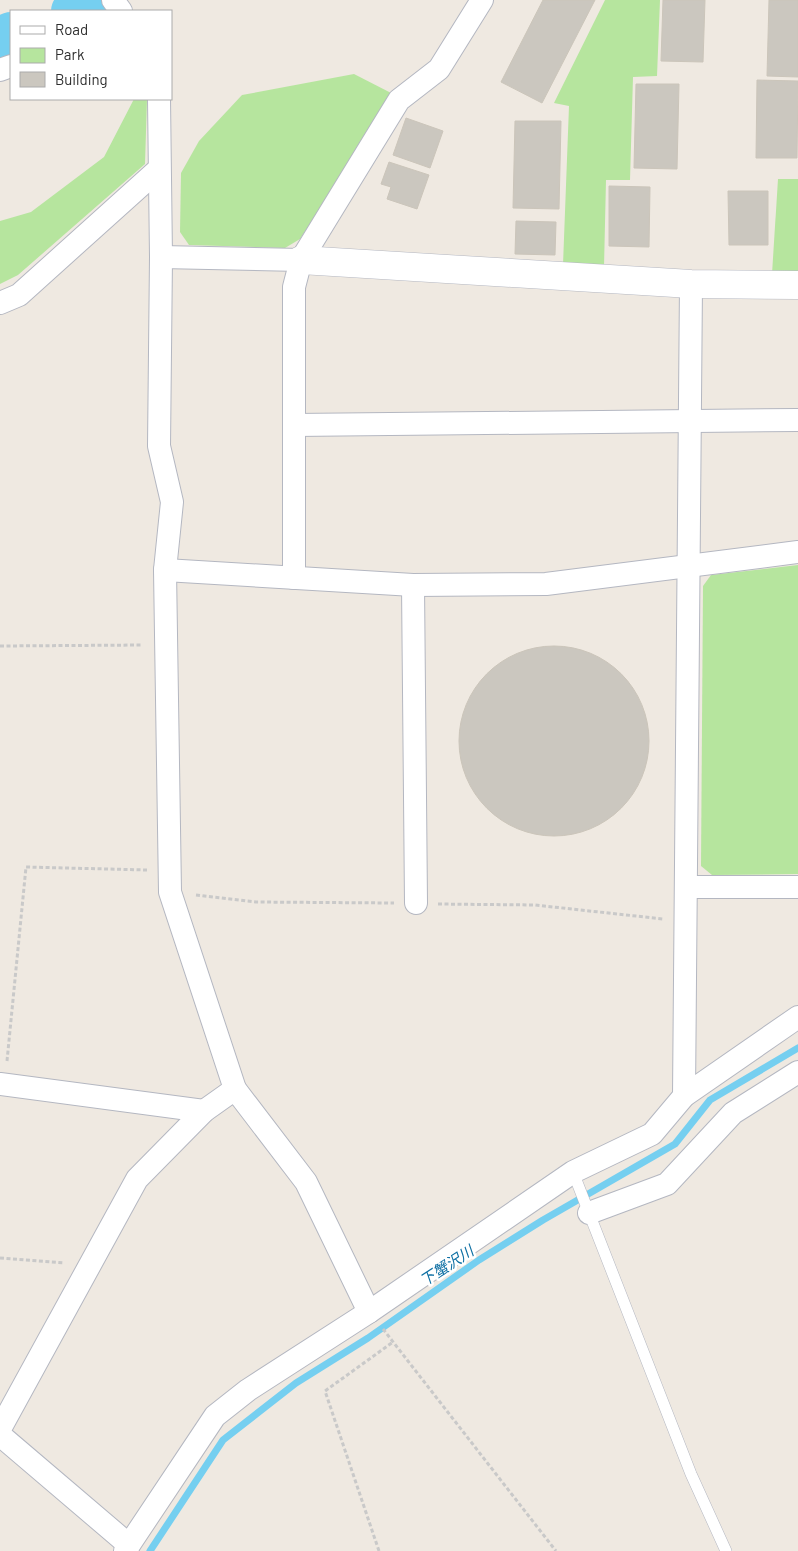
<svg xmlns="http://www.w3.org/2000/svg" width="798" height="1551" font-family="Barlow,'Noto Sans JP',sans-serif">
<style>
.green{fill:#b6e59e}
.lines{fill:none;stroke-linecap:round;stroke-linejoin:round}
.stream{stroke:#75cff0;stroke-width:7}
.river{stroke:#75cff0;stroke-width:42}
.building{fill:#cbc7bf;stroke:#cbc5ba}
.service-casing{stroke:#b4b7c1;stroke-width:12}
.minor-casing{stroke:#b4b7c1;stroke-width:24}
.tertiary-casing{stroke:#b4b7c1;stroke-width:29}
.path{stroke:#c9c9c9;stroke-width:3;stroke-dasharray:4 2.5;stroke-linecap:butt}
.service{stroke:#fff;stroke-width:11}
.minor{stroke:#fff;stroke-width:22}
.tertiary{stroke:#fff;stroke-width:28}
.labels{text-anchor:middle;stroke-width:5;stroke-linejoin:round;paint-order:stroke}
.water-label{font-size:15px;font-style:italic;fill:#0d6fa3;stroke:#fff}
</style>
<rect width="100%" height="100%" fill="#efe9e1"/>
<g class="green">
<path d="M605,0H660L657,76L633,77L630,180H606L604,267L563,265L569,106L554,103Z"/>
<path d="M354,74L395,95L300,239L285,248L189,245L180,232L181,173L199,141L242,95Z"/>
<path d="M134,99H147L145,164L18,275L0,284V221L31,212L104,157Z"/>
<path d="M778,179H798V274H772Z"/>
<path d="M798,565V874L712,875L701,866L703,586L711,575Z"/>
</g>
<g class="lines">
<path class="stream" d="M150,1551L223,1440L296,1383L368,1338L479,1260L543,1220L675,1144L710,1100L798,1048"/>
<g class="river">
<path d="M72,11L96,0"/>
<path d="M0,37L11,33"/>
</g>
</g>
<g class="building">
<path d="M543,0H595L542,103L501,82Z"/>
<path d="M663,0H705L703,62L661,61Z"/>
<path d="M769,0H798V77L767,76Z"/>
<path d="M757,80L798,81L797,158H756Z"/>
<path d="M636,84H679L677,169L634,168Z"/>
<path d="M406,118L443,131L430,168L393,155Z"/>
<path d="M515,121H561L559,209L513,208Z"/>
<path d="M389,162L429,175L417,209L387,199L391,187L381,184Z"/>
<path d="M609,186L650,187L649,247L609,246Z"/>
<path d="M728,191H768V245H729Z"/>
<path d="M516,221L556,222L555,255L515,254Z"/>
<circle cx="554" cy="741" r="95"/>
</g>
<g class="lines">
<g class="service-casing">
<path id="service" d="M573,1172L691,1474L726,1551"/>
</g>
<g class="minor-casing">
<g id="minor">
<path d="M113,0L121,11"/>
<path d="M0,70L11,66"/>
<path d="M159,99L161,257L159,446L172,502L165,570L170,892L235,1089"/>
<path d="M161,257L301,260"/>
<path d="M0,303L19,295L159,169"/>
<path d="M294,425L798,420"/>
<path d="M165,570L413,585L546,584L798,552"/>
<path d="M294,578V287L301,260L399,100L439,69L482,0"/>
<path d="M413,585L416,903"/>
<path d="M686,887H798"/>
<path d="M0,1084L204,1111"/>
<path d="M684,1096L691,284"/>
<path d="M589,1213L667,1184L733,1113L798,1072"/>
<path d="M0,1429L137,1179L204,1111L235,1089L306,1182L369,1312"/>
<path d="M0,1435L129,1545"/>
<path d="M125,1551L215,1416L248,1390L369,1312L573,1172L652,1134L684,1096L798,1017"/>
</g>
</g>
<g class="tertiary-casing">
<path id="tertiary" d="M301,260L691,284L798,285"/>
</g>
<g class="path">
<path d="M0,646L143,645"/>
<path d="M196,895L256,902L394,903"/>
<path d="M438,904L535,905L663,919"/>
<path d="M7,1061L26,867L147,870"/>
<path d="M0,1258L64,1263"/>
<path d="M383,1329L556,1551"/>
<path d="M379,1551L325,1391L393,1342"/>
</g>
<use href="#service" class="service"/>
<use href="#minor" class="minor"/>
<use href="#tertiary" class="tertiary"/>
</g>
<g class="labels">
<g class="water-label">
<text transform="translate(447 1266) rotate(-33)" y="5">下蟹沢川</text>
</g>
</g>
<rect x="10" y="10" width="162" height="90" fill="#ffffff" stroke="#ababab"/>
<rect x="20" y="26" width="25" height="8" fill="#ffffff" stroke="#ababab"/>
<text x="55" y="35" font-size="15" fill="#2e2e2e">Road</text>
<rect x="20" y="48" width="25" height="15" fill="#b6e59e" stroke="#ababab"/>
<text x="55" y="60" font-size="15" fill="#2e2e2e">Park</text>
<rect x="20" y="72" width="25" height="15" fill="#cbc7bf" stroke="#ababab"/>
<text x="55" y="85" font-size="15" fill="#2e2e2e">Building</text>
</svg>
